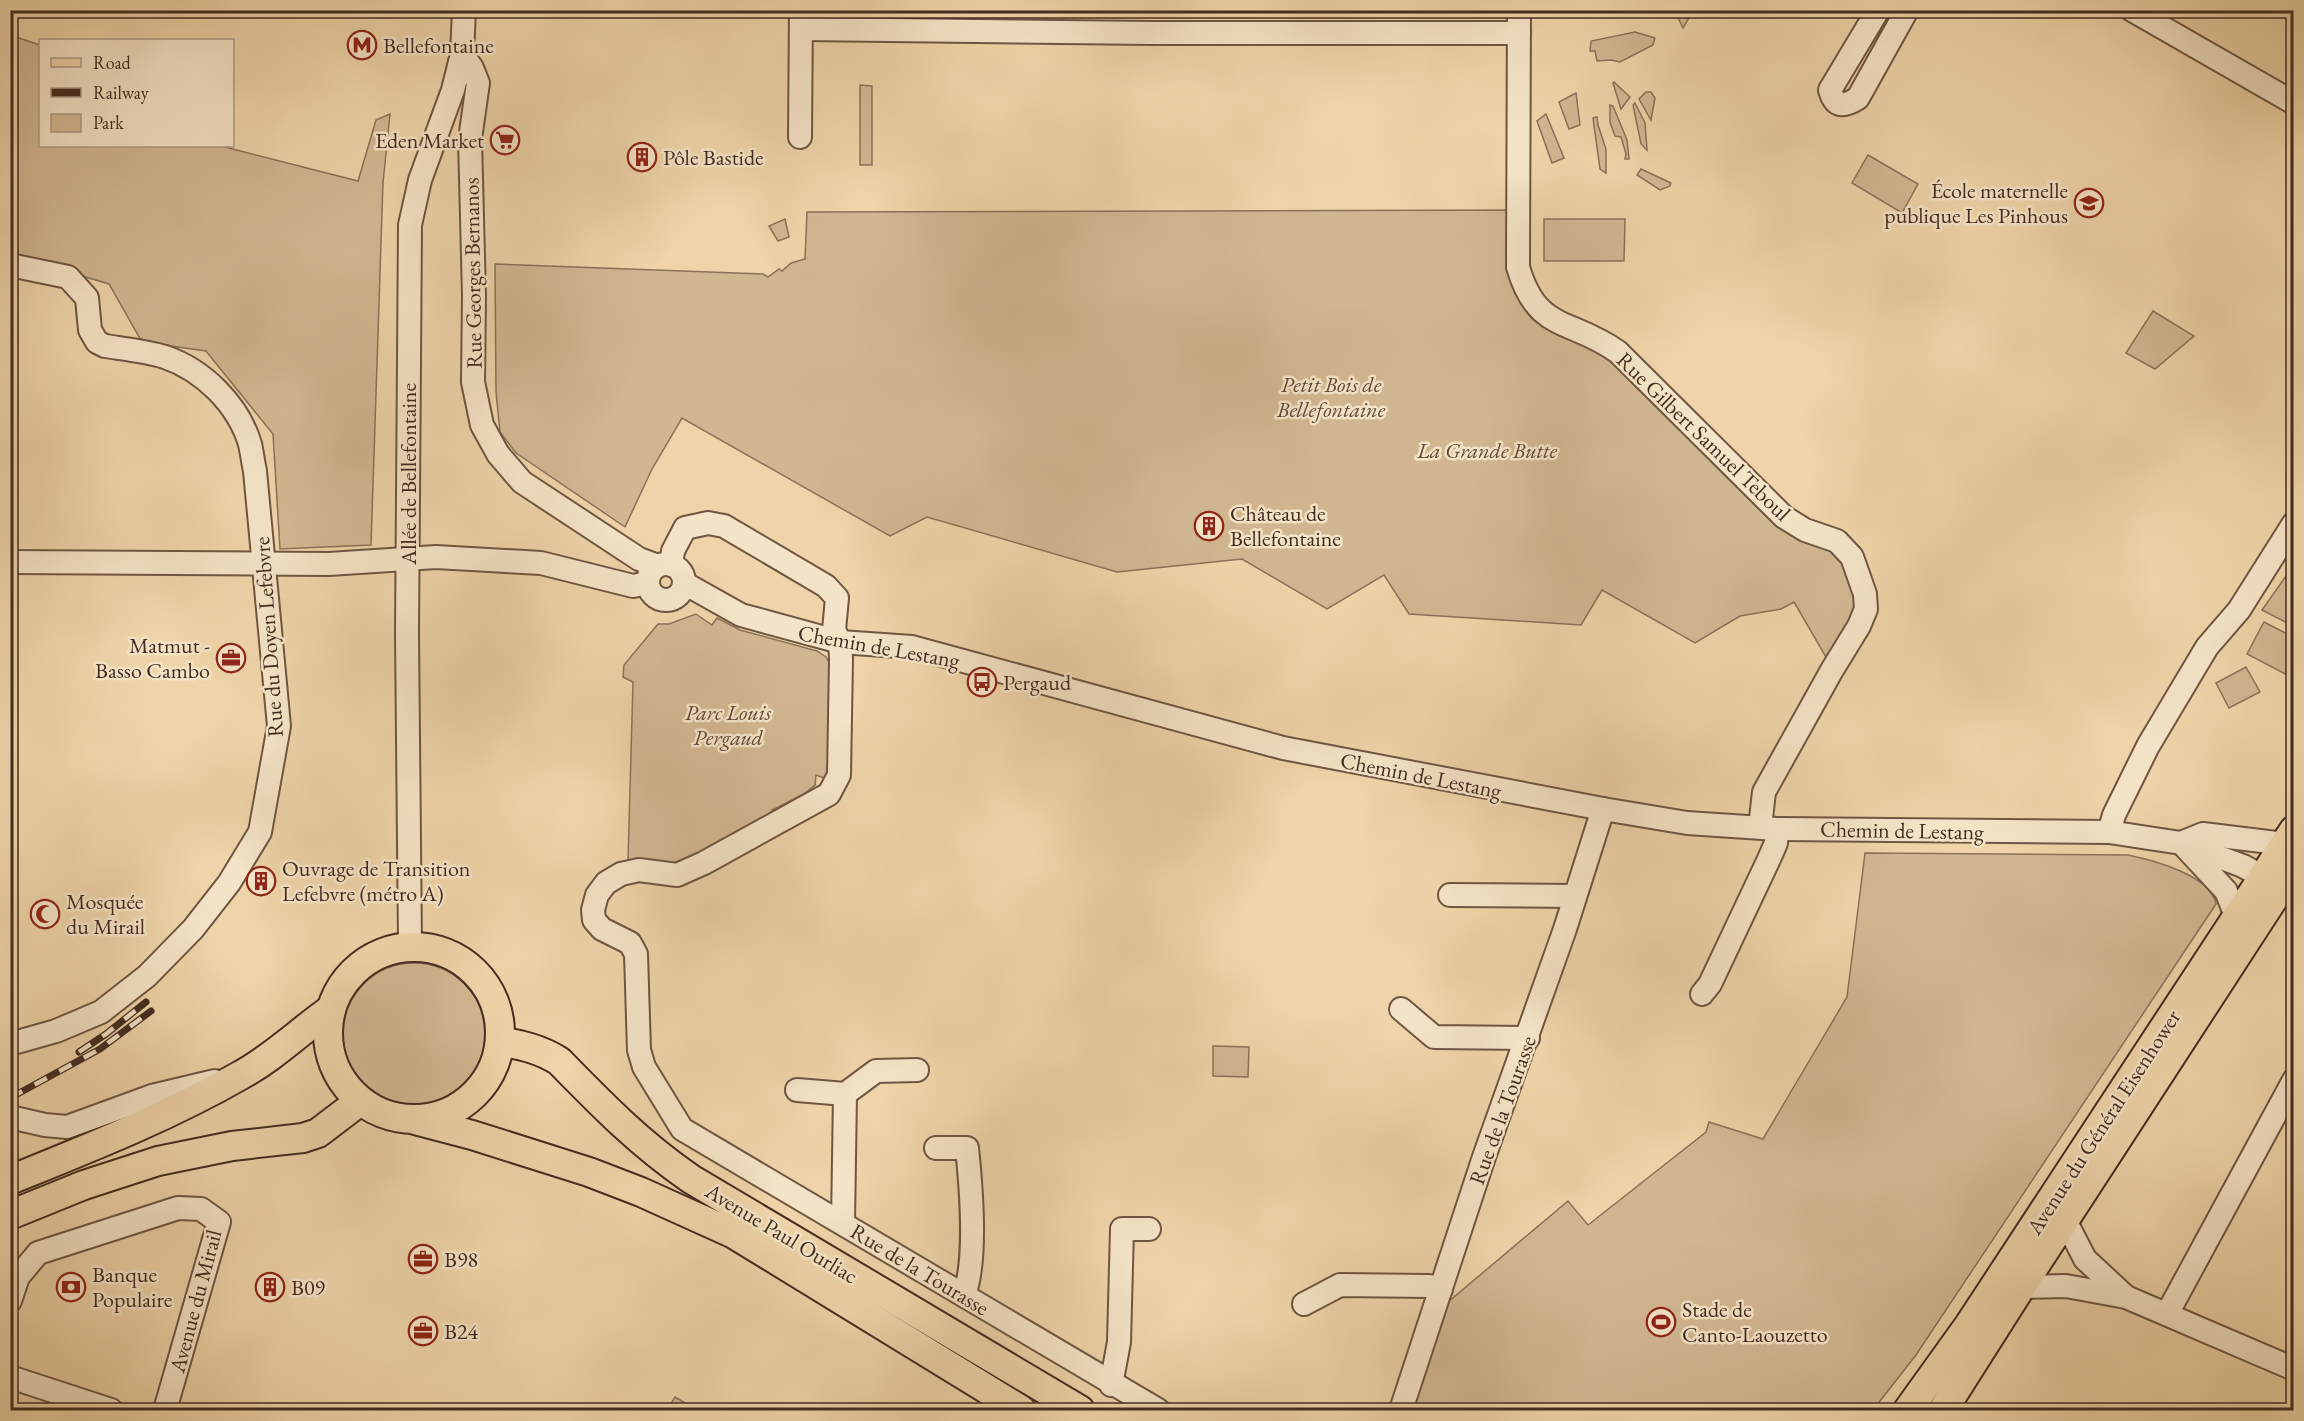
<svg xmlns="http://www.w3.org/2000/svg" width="2304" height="1421" font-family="'EB Garamond',serif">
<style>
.green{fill:#d1b791;stroke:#8a7258;stroke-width:1.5}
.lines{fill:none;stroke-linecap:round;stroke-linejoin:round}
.minor-casing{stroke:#6e5642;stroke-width:26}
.major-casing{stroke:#432c20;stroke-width:32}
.minor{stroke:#f4e3c6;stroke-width:22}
.major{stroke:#eed4a8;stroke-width:28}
.rail-casing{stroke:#432c20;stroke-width:7}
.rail{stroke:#f4e3c6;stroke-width:4.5;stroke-dasharray:14;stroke-linecap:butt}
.labels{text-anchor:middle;stroke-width:5;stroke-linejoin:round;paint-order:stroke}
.poi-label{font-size:22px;fill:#432c20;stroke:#f4e3c6;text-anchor:start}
.street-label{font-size:22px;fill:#432c20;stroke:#f4e3c6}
.park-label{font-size:22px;font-style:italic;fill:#5f4837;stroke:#f4e3c6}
</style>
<rect width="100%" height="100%" fill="#eed4a8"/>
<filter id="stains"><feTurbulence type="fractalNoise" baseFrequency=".00333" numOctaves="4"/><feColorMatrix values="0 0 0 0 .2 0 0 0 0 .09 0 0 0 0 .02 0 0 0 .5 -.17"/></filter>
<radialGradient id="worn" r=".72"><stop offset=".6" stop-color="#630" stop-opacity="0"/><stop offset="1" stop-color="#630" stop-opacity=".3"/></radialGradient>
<g class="green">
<path d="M1680,11H1693L1683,28L1678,18Z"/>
<path d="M1635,32L1655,38L1653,45L1620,62L1611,60L1597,61L1595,51H1590L1591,41Z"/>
<path d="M10,35L40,45V146H221L358,181L376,120L390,114L383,183L371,545L280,549L273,434L206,351L142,342L109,284L11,255Z"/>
<path d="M1614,82L1630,97L1621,109L1613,83Z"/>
<path d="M860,85L872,86V165H860Z"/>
<path d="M1646,92H1651L1655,98L1651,120L1639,99Z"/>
<path d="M1576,93L1580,125L1569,129L1559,102Z"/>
<path d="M1635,103L1645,123L1647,150L1641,144L1633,105Z"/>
<path d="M1610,105L1613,106L1627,140L1629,159H1625L1626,154L1621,137L1615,136L1610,122Z"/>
<path d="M1546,114L1564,158L1552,163L1537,121Z"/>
<path d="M1597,117L1598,125L1606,149V173L1600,169L1593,118Z"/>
<path d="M1868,155L1918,184L1902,213L1852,183Z"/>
<path d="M1641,169L1671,183L1670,186L1660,190L1637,175Z"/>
<path d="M1514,210L1523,293L1606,350L1846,560L1862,609L1830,664L1794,602L1781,609L1740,616L1695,643L1602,590L1581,625L1409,614L1384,575L1327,609L1242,559L1117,572L927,517L890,536L682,418L652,469L625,527L516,453L500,432L496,392L495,264L763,274L768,277L779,269L782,271L791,263L805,259L807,212Z"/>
<path d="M785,219L789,237L778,241L769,226Z"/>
<path d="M1544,219H1625L1624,261H1544Z"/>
<path d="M2153,311L2194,336L2155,369L2126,353Z"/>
<path d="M2293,566V626L2262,610Z"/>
<path d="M696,614L712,625L717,618L740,630L817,651L826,657L831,666V771L827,779L816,775L815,785L804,794L772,810L776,819L683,869L628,861L633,682L623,677L624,665L658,624H669Z"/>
<path d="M2264,622L2293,637V678L2247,654Z"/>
<path d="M2246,667L2260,692L2229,708L2216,683Z"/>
<path d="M1865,853L2128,855C2152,860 2211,875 2216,904L1916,1355L1873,1410H1413L1448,1302L1568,1201L1588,1225L1706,1132L1709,1122L1763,1139L1847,997Z"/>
<circle cx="414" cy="1034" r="71"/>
<path d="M1213,1046L1249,1047L1248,1077L1213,1076Z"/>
<path d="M675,1397L697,1410H667Z"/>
</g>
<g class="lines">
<g class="minor-casing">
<g id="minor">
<path d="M1519,10L1518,267C1537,333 1571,318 1618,352L1784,517L1805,530L1837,541L1852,557L1865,594L1866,609L1859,626L1832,670L1764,792L1760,827"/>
<path d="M1878,10L1830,90C1835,108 1844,107 1858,98L1907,10"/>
<path d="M2132,10L2294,103"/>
<path d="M801,29L1151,33H1519"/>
<path d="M462,54L472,68L478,83L470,139L474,296L473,382L482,425L498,454L522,482L639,559L658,566"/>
<path d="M800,137L801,10"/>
<path d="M10,265L68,277L87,298L90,330L97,342L105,346C125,349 146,351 165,357C203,370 238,404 250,444C252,453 253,462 255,471L279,726L260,832L229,883L193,929L147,976L101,1012L56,1031L10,1044"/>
<path d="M10,562L329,564L436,557L541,563L633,586L648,583"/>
<circle cx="666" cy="582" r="18"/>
<path d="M671,565L673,551L685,528L708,523L724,526L826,586L837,598L834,630L840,642L841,659L839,775L829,794L704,863L677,875L639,870L621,874L606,883L597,895L593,910L594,920L602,929L630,943L636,954L639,1050L644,1067L682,1129L1158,1410"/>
<path d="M684,583L741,615L840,642L912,647L1283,748L1603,809L1687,823L1777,829L2109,832L2181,843L2243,866L2263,877L2280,879"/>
<path d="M2109,832L2114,815L2148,746L2207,647L2239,610L2294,523"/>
<path d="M2181,843L2203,834L2294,845"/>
<path d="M2186,848L2226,891L2236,916"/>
<path d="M1450,895L1575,896"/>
<path d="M410,946L407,633L410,225L420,180L453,90L462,54L464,10"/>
<path d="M1702,994L1710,984L1769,859L1776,843L1777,829"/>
<path d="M1401,1009L1434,1037L1528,1038"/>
<path d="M797,1090L845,1094L876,1071L917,1070"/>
<path d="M10,1117L45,1125L67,1127L152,1096L215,1081"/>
<path d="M936,1148H967C971,1186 977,1261 964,1295"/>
<path d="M2065,1220L2085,1259L2126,1297"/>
<path d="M843,1223L845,1094"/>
<path d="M2021,1287L2066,1286L2126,1297L2294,1369"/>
<path d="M10,1301L18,1277L38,1253L178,1208L201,1209L219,1222L165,1410"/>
<path d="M1304,1304L1340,1285L1429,1286L1441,1289"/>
<path d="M2167,1314L2294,1080"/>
<path d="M10,1377L111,1410"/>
<path d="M1111,1385L1119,1342L1122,1229H1149"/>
<path d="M1401,1410L1484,1157L1565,929L1603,809"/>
</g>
</g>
<g class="major-casing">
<g id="major">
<circle cx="414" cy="1033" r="86"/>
<path d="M500,1041C521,1045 540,1049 559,1061C603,1106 639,1143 691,1179L1080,1410"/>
<path d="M415,1120L472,1135L589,1172L641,1192L734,1234L1021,1410"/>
<path d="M10,1180C89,1148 168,1117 241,1075C274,1057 300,1031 330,1010"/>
<path d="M10,1215L84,1185L158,1161L232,1146L303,1138L318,1133L360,1101"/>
<path d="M1908,1410L1969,1325L2294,830"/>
<path d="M1943,1410L2021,1287L2294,867"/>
</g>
</g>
<use href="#minor" class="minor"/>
<use href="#major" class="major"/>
<g class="rail-casing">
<g id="rail">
<path d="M79,1052L106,1034L146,1002"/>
<path d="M10,1098L100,1049L151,1011"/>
</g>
</g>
<use href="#rail" class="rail"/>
</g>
<defs>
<g id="metro-ring" transform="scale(1.5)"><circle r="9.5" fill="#f4e3c6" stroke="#8f2418" stroke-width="1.5"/><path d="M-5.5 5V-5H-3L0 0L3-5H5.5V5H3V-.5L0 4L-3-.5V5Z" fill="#8f2418"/></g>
<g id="supermarket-ring" transform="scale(1.5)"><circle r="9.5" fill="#f4e3c6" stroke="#8f2418" stroke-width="1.5"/><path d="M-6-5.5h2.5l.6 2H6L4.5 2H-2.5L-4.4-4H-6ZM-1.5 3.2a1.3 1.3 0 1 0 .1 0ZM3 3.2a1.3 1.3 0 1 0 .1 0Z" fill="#8f2418"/></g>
<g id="building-ring" transform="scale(1.5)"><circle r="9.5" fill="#f4e3c6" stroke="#8f2418" stroke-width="1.5"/><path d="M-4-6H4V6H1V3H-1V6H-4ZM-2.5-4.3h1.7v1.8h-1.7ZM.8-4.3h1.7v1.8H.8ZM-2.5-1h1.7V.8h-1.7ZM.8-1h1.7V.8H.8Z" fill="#8f2418"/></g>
<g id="school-ring" transform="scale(1.5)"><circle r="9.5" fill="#f4e3c6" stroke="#8f2418" stroke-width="1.5"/><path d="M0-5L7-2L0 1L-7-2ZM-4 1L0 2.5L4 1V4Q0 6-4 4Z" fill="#8f2418"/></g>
<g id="office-ring" transform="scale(1.5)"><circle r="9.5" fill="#f4e3c6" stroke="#8f2418" stroke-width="1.5"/><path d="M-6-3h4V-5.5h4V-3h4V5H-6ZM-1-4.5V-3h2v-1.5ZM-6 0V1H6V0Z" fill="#8f2418"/></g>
<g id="bus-ring" transform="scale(1.5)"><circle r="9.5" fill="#f4e3c6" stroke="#8f2418" stroke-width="1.5"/><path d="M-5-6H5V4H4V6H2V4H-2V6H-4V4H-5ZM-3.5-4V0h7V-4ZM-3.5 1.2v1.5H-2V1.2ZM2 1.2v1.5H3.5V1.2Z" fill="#8f2418"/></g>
<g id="mosque-ring" transform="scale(1.5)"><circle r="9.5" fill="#f4e3c6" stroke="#8f2418" stroke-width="1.5"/><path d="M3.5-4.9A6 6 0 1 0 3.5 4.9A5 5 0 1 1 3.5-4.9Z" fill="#8f2418"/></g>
<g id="bank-ring" transform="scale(1.5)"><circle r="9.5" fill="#f4e3c6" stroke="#8f2418" stroke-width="1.5"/><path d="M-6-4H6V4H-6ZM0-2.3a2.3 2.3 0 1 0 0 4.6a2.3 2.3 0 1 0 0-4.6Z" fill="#8f2418"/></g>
<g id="stadium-ring" transform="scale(1.5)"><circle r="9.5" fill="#f4e3c6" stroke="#8f2418" stroke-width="1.5"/><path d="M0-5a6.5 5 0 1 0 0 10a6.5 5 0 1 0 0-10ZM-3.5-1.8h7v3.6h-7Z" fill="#8f2418"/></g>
</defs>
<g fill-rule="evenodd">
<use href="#metro-ring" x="362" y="45"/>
<use href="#supermarket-ring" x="505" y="140"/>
<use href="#building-ring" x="642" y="157"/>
<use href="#school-ring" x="2089" y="203"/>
<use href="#building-ring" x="1209" y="526"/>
<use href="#office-ring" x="231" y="658"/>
<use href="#bus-ring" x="982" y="682"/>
<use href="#building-ring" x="261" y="881"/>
<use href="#mosque-ring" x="45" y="914"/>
<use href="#office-ring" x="423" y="1259"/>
<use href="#bank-ring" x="71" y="1287"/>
<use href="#building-ring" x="270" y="1287"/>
<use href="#stadium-ring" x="1661" y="1322"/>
<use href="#office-ring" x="423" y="1331"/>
</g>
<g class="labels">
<g class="poi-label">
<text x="383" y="53">Bellefontaine</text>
<text x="484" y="148" text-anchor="end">Eden Market</text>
<text x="663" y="165">Pôle Bastide</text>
<text x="2068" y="198" text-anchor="end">École maternelle<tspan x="2068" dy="25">publique Les Pinhous</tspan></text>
<text x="1230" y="521">Château de<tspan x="1230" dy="25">Bellefontaine</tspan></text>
<text x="210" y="653" text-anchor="end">Matmut -<tspan x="210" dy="25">Basso Cambo</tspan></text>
<text x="1003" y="690">Pergaud</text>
<text x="282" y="876">Ouvrage de Transition<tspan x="282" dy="25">Lefebvre (métro A)</tspan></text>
<text x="66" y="909">Mosquée<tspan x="66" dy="25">du Mirail</tspan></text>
<text x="444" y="1267">B98</text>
<text x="92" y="1282">Banque<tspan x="92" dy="25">Populaire</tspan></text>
<text x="291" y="1295">B09</text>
<text x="1682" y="1317">Stade de<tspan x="1682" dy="25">Canto-Laouzetto</tspan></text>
<text x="444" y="1339">B24</text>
</g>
<g class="street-label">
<text transform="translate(472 273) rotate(-91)" y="8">Rue Georges Bernanos</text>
<text transform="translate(1704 436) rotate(44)" y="8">Rue Gilbert Samuel Teboul</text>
<text transform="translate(408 474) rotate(-90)" y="8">Allée de Bellefontaine</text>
<text transform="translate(268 637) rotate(-94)" y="8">Rue du Doyen Lefebvre</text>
<text transform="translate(879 646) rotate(10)" y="8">Chemin de Lestang</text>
<text transform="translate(1421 775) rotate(11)" y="8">Chemin de Lestang</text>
<text transform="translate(1902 830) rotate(1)" y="8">Chemin de Lestang</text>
<text transform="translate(1502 1110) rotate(-70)" y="8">Rue de la Tourasse</text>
<text transform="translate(2103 1122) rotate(-57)" y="8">Avenue du Général Eisenhower</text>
<text transform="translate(782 1233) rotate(31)" y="8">Avenue Paul Ourliac</text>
<text transform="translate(920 1269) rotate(31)" y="8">Rue de la Tourasse</text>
<text transform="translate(195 1301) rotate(-75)" y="8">Avenue du Mirail</text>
</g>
<g class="park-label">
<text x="1331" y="392">Petit Bois de<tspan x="1331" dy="25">Bellefontaine</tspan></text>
<text x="1487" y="458">La Grande Butte</text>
<text x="728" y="720">Parc Louis<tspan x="728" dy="25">Pergaud</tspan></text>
</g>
</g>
<rect width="2304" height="1421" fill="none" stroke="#eed4a8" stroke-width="36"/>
<rect x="12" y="12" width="2280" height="1397" fill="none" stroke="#432c20" stroke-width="3"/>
<rect x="18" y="18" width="2268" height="1385" fill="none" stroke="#432c20" stroke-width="1.5"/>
<rect x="39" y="39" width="195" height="108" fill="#f4e3c6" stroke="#ad9a84" stroke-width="1.5"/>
<rect x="51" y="58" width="30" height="9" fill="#eed4a8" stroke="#ad9a84" stroke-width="1.5"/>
<text x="93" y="69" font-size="18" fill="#432c20">Road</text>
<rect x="51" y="88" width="30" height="9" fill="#432c20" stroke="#ad9a84" stroke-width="1.5"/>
<text x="93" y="99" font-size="18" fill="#432c20">Railway</text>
<rect x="51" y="114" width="30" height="18" fill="#d1b791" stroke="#ad9a84" stroke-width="1.5"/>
<text x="93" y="129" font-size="18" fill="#432c20">Park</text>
<rect width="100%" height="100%" filter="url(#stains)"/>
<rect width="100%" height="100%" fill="url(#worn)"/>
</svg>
